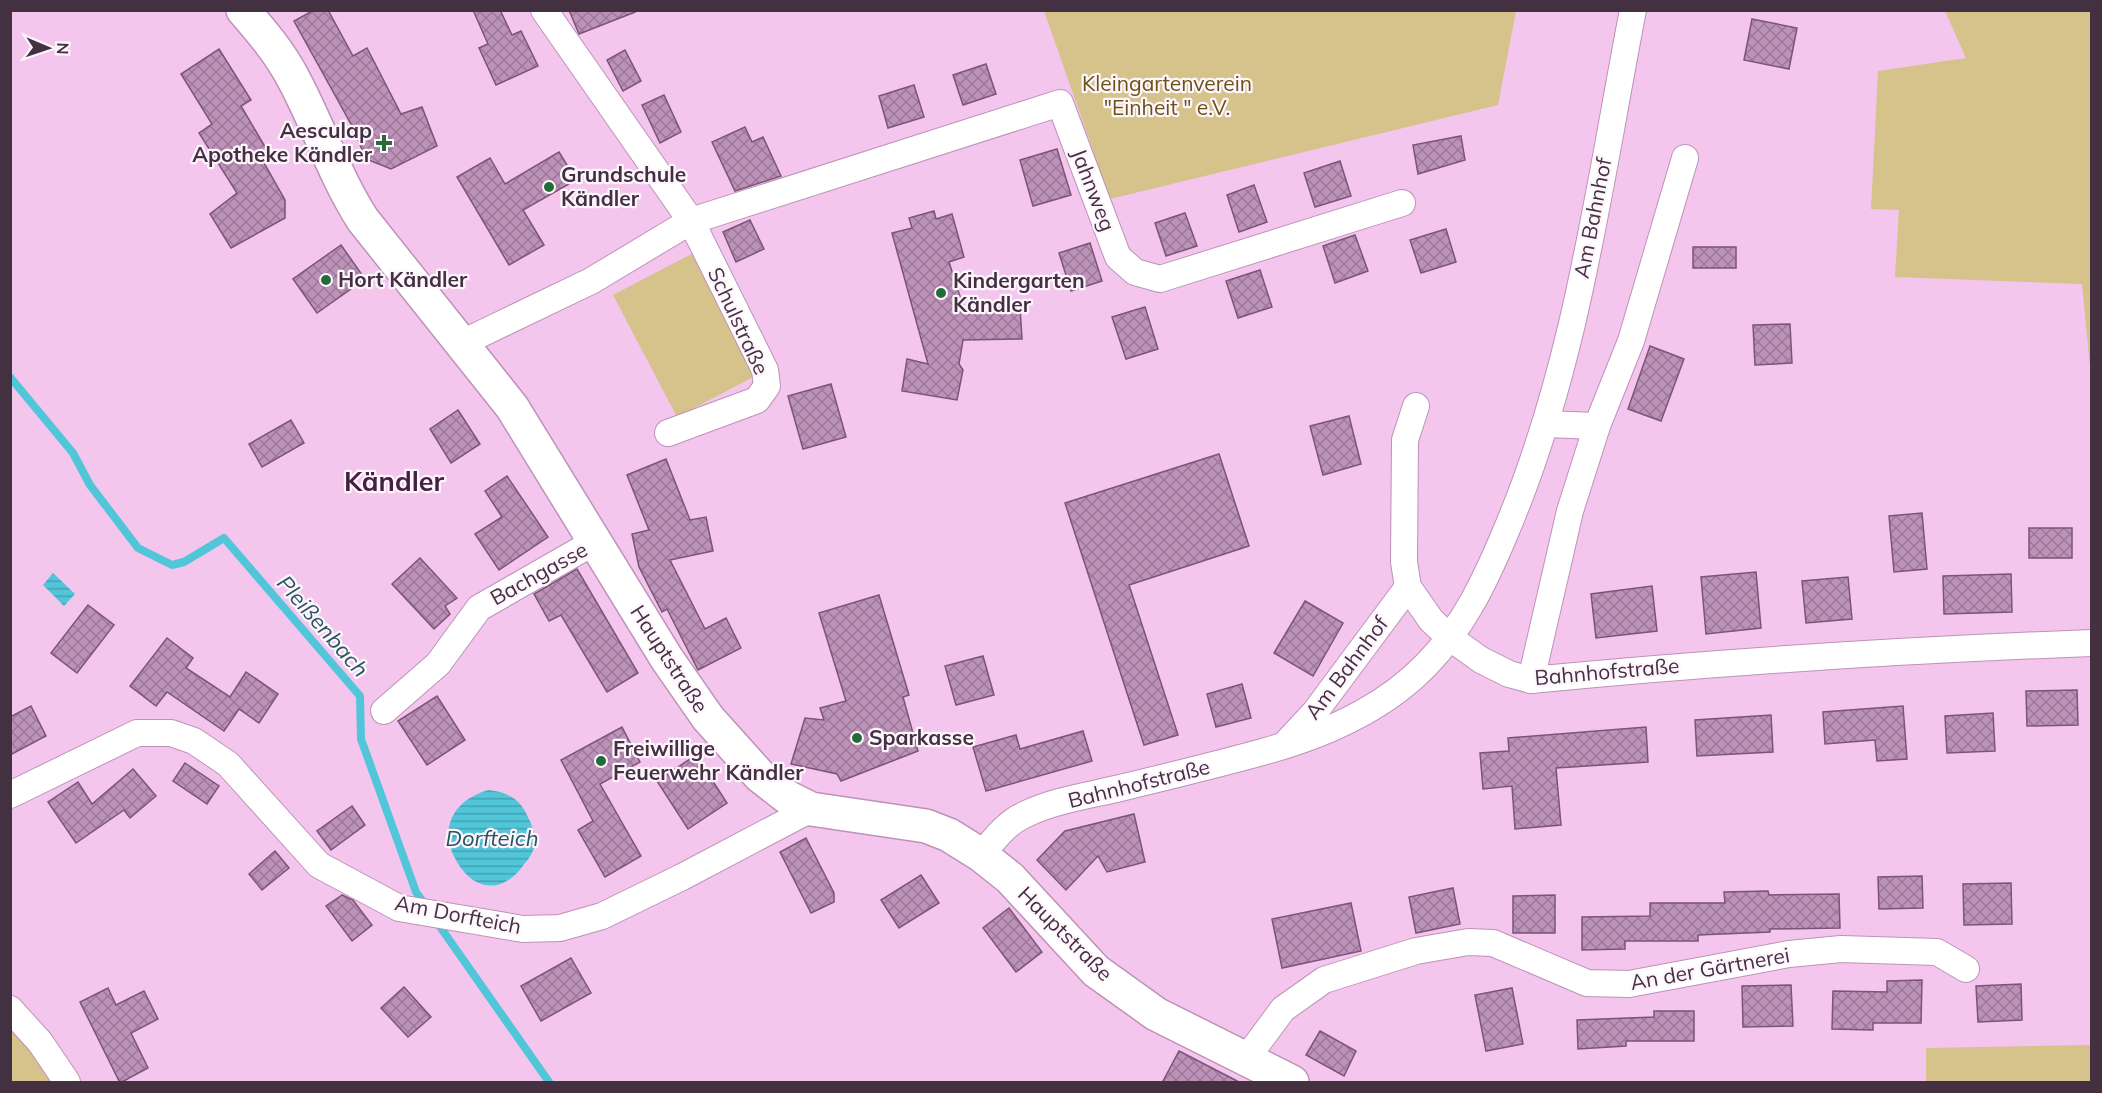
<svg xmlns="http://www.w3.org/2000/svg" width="2102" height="1093" font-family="Mulish,sans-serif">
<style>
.green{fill:#d6c28b}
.water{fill:url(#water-rules)}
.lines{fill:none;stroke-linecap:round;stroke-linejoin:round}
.stream{stroke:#51c6d9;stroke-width:8}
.building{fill:url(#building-cross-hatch);stroke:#7b5477;stroke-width:1.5}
.street-casing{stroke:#bd92b8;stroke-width:28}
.secondary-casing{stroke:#bd92b8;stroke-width:36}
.street{stroke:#fff;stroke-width:26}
.secondary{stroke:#fff;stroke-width:33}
.poi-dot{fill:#236c3a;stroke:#fef5fd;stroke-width:2}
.labels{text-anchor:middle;stroke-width:4.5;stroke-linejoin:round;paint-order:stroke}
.park-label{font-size:21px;fill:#675314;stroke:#fef5fd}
.poi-label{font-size:21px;font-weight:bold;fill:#433141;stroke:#fef5fd;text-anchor:start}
.street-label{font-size:21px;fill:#433141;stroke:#fef5fd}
.water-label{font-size:22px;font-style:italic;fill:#25565f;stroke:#fef5fd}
.district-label{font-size:27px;font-weight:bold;fill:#442041;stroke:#fef5fd}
</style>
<defs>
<pattern id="water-rules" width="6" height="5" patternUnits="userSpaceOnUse" patternTransform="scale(1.5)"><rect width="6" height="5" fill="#51c6d9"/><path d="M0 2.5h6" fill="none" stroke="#45a1b2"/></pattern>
<pattern id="building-cross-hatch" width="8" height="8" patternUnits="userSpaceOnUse" patternTransform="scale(1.5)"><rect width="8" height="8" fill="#bd92b9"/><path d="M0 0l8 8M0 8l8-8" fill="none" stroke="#9b7898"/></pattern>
</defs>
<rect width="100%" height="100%" fill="#f4c6ee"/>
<g class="green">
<path d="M1044,11V10L1516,11L1498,105L1110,199Z"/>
<path d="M1945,11H2091V378L2082,284L1895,277L1899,210L1871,209L1878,71L1966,58Z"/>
<path d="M699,250L761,373L677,417L613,295Z"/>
<path d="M10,1030L30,1045L51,1082H11Z"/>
<path d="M2091,1045V1082H1926V1048Z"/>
</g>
<g class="water">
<path d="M53,573L75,594L64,606L43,585Z"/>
<path d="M489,790C505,792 518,797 526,813C531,823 535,831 535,843C535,851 527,861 522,867C502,894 474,891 457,862C437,829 454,799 489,790Z"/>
</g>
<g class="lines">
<g class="stream">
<path d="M10,377L73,453L90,485L138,548L172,565L184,562L224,538L360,696L361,739L416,892L426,906"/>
<path d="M436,921L549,1082"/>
</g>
</g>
<g class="building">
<path d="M314,10H328L353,56L367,48L401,114L422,107L437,146L391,169L366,159L352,126L294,21Z"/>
<path d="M473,10H500L512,35L521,31L538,66L496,85L479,48L488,44Z"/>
<path d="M569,10H634L635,12L579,34Z"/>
<path d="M1752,19L1797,28L1789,69L1744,60Z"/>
<path d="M219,49L251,100L241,106L271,157L263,161L285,200V218L231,248L210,214L237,193L199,133L212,124L181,74Z"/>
<path d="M625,50L641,81L623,91L607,60Z"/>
<path d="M986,64L996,94L963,105L953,75Z"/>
<path d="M914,85L924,117L888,128L879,96Z"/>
<path d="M664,95L681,132L660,143L642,105Z"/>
<path d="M745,127L752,142L763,137L781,176L735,191L712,142Z"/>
<path d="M1461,136L1465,160L1418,174L1413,145Z"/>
<path d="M1057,149L1071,195L1033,206L1020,160Z"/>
<path d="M559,152L576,180L523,210L544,245L509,265L457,177L490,158L505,184Z"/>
<path d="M1340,161L1351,196L1315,207L1304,173Z"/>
<path d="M1254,185L1267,222L1239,232L1227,195Z"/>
<path d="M934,211L936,219L952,214L964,257L949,262L964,309L1020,307L1022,339L963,340L959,364L963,370L957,400L902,391L907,359L928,364L892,233L912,228L909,218Z"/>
<path d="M1185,213L1197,246L1166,256L1155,223Z"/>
<path d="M750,220L764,249L736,262L723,232Z"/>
<path d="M1446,229L1456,262L1421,273L1410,240Z"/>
<path d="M1355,235L1368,271L1335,283L1323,246Z"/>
<path d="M1090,243L1102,281L1071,291L1059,253Z"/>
<path d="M341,245L365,279L317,313L293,279Z"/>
<rect x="1693" y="247" width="43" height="21"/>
<path d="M1260,270L1272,307L1238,318L1226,281Z"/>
<path d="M1145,307L1158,349L1126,359L1112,317Z"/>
<path d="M1790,324L1792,363L1755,365L1753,325Z"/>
<path d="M1650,346L1684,359L1661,421L1628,409Z"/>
<path d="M831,384L846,437L803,449L788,396Z"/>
<path d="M458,410L480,444L451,463L430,429Z"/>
<path d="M1349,416L1361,464L1323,475L1310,426Z"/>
<path d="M291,420L304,443L262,467L249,444Z"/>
<path d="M1219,454L1249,546L1129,585L1178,735L1144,745L1065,503Z"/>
<path d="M666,459L690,520L706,517L713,551L670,560L705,629L726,618L741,648L698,670L667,609L662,612L639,567L632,534L649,530L627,475Z"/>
<path d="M507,476L548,537L499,570L475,534L502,517L485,491Z"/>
<path d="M1922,513L1927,569L1894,572L1889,516Z"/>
<rect x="2029" y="528" width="43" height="30"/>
<path d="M420,558L457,598L445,606L450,614L434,629L392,584Z"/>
<path d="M577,569L638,673L607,692L561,615L549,621L534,594Z"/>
<path d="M1756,572L1761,628L1706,634L1701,577Z"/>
<path d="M2011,574L2012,612L1944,614L1943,576Z"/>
<path d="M1848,577L1852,619L1806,623L1802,581Z"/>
<path d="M1652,586L1657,631L1596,638L1591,594Z"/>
<path d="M879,595L909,695L903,697L918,751L841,781L837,774L791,764L805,718L824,720L820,708L846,701L819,613Z"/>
<path d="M1305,601L1343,623L1313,676L1274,653Z"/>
<path d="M88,605L114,625L77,673L51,653Z"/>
<path d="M167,638L193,658L186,668L230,697L246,672L278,694L259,723L239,709L224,731L167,692L156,706L130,686Z"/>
<path d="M983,656L994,695L956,705L945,666Z"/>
<path d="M1242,684L1251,718L1216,727L1207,694Z"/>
<path d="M2077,690L2078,725L2027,726L2026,691Z"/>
<path d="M437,696L465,740L427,765L398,721Z"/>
<path d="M31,706L46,736L10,755V717Z"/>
<path d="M1903,706L1907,759L1877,761L1875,740L1825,744L1823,712Z"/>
<path d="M1993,713L1995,751L1947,753L1945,716Z"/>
<path d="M1771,715L1773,752L1697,756L1695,720Z"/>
<path d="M622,727L640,762L600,784L641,856L605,877L578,830L593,821L561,760Z"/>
<path d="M1646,727L1648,762L1556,768L1561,825L1515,829L1512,786L1483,789L1480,753L1509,751L1508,738Z"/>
<path d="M1083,731L1092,761L986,791L973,747L1016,735L1020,749Z"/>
<path d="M696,755L727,803L688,829L657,781Z"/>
<path d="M185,763L219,786L207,804L173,781Z"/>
<path d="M133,769L156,796L130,818L124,810L76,843L48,802L78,782L92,804Z"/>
<path d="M352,806L365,825L331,850L317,831Z"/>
<path d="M1134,814L1145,862L1107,872L1098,856L1066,890L1037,860L1065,831Z"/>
<path d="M806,838L834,893V902L811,913L780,852Z"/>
<path d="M275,851L289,868L262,890L249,874Z"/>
<path d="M921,875L939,903L899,928L881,900Z"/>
<path d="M1922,876L1923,908L1879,909L1878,877Z"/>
<path d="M2011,883L2012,924L1964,925L1963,884Z"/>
<path d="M1453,888L1460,924L1416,933L1409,897Z"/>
<path d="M1768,891L1769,895L1839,894L1840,928L1770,929V932L1698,935V941H1625V949L1582,950V917L1650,916V903H1725L1724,892Z"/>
<path d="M342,895L353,900L372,925L352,941L326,906Z"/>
<path d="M1555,895V933H1513V896Z"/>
<path d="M1351,903L1361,951L1282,968L1272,919Z"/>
<path d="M1009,908L1042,952L1016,972L983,928Z"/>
<path d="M571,958L591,993L541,1021L521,986Z"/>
<path d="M1922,980L1921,1023H1873V1030L1832,1029L1833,991L1887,992V981Z"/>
<path d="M2021,984L2022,1020L1978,1022L1976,986Z"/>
<path d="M1791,985L1793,1026L1743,1027L1742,986Z"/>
<path d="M404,987L431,1017L408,1037L381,1008Z"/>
<path d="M108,988L116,1005L144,991L158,1019L131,1033L148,1068L120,1083L80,1002Z"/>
<path d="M1512,988L1523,1044L1486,1051L1475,995Z"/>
<path d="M1654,1011H1694V1041H1626V1046L1578,1049L1577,1020L1654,1017Z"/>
<path d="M1320,1031L1356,1051L1344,1076L1306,1055Z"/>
<path d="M1179,1051L1241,1083H1162Z"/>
</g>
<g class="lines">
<g class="street-casing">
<g id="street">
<path d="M544,10L691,221L765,370L767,386L757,400L668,433"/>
<path d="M462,343L591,281L691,221L1060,103L1118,257L1135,272L1160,279L1402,203"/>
<path d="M1416,406L1405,440L1404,562L1408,587L1431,620L1449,637L1481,660L1509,674L1531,680C1718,662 1904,650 2092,643"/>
<path d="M1545,424L1597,426"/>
<path d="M1531,680L1570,511L1597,426L1631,341L1685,158"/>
<path d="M384,711L438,664L479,608L596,541"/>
<path d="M1287,742L1315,712L1408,587"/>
<path d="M10,795L137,733H171L194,741L228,764L319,865L399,908L523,929L560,928L602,916L682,877L811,809"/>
<path d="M981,855C993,841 1006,823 1024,815C1052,801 1086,796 1116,789C1166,777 1216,765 1266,751C1324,735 1385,708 1427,664C1464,626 1486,579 1506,531C1576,367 1599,185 1633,10"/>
<path d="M10,1009L40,1042L67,1082"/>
<path d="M1246,1059L1283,1009L1324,980L1416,951L1468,942L1493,943L1587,983L1629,984L1789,954L1841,949L1937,952L1966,969"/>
</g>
</g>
<g class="secondary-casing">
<path id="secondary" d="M243,10C262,32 280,53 293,78C318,124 334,175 363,220L512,407L667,659L708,718L760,776L787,797L811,809L926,826L949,835L981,855L1010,878L1096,971L1156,1014L1292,1082"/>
</g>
<use href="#street" class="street"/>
<use href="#secondary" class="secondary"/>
</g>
<g class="poi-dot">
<path d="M381 134h6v6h6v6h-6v6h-6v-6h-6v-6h6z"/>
<circle cx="549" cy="187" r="6"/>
<circle cx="326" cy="280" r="6"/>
<circle cx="941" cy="293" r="6"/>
<circle cx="857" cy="738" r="6"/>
<circle cx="601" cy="761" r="6"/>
</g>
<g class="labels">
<g class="park-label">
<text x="1167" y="91">Kleingartenverein<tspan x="1167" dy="24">"Einheit " e.V.</tspan></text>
</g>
<g class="poi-label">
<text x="372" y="138" text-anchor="end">Aesculap<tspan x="372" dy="24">Apotheke Kändler</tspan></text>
<text x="561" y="182">Grundschule<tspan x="561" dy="24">Kändler</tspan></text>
<text x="338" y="287">Hort Kändler</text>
<text x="953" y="288">Kindergarten<tspan x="953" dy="24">Kändler</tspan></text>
<text x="869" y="745">Sparkasse</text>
<text x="613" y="756">Freiwillige<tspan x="613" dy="24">Feuerwehr Kändler</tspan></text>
</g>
<g class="street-label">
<text transform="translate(1093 190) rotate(69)" y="7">Jahnweg</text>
<text transform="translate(1593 218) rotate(-79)" y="7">Am Bahnhof</text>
<text transform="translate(738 321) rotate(65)" y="7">Schulstraße</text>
<text transform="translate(539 574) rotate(-29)" y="7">Bachgasse</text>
<text transform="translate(669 659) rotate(57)" y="7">Hauptstraße</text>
<text transform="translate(1347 668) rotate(-53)" y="7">Am Bahnhof</text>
<text transform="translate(1607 672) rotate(-5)" y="7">Bahnhofstraße</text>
<text transform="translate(1139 784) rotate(-14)" y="7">Bahnhofstraße</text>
<text transform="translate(458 915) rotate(11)" y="7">Am Dorfteich</text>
<text transform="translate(1065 934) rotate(45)" y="7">Hauptstraße</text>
<text transform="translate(1710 969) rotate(-10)" y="7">An der Gärtnerei</text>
</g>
<g class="water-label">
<text transform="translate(323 626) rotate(49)" y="8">Pleißenbach</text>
<text x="492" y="846">Dorfteich</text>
</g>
<g class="district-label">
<text x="394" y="491">Kändler</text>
</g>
</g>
<rect width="2102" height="1093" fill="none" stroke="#433141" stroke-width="24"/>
<g transform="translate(48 48) rotate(92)" stroke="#fef5fd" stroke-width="4.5" paint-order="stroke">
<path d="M0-4.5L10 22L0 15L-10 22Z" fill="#433141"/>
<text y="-9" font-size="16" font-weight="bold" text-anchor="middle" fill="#433141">N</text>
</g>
</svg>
